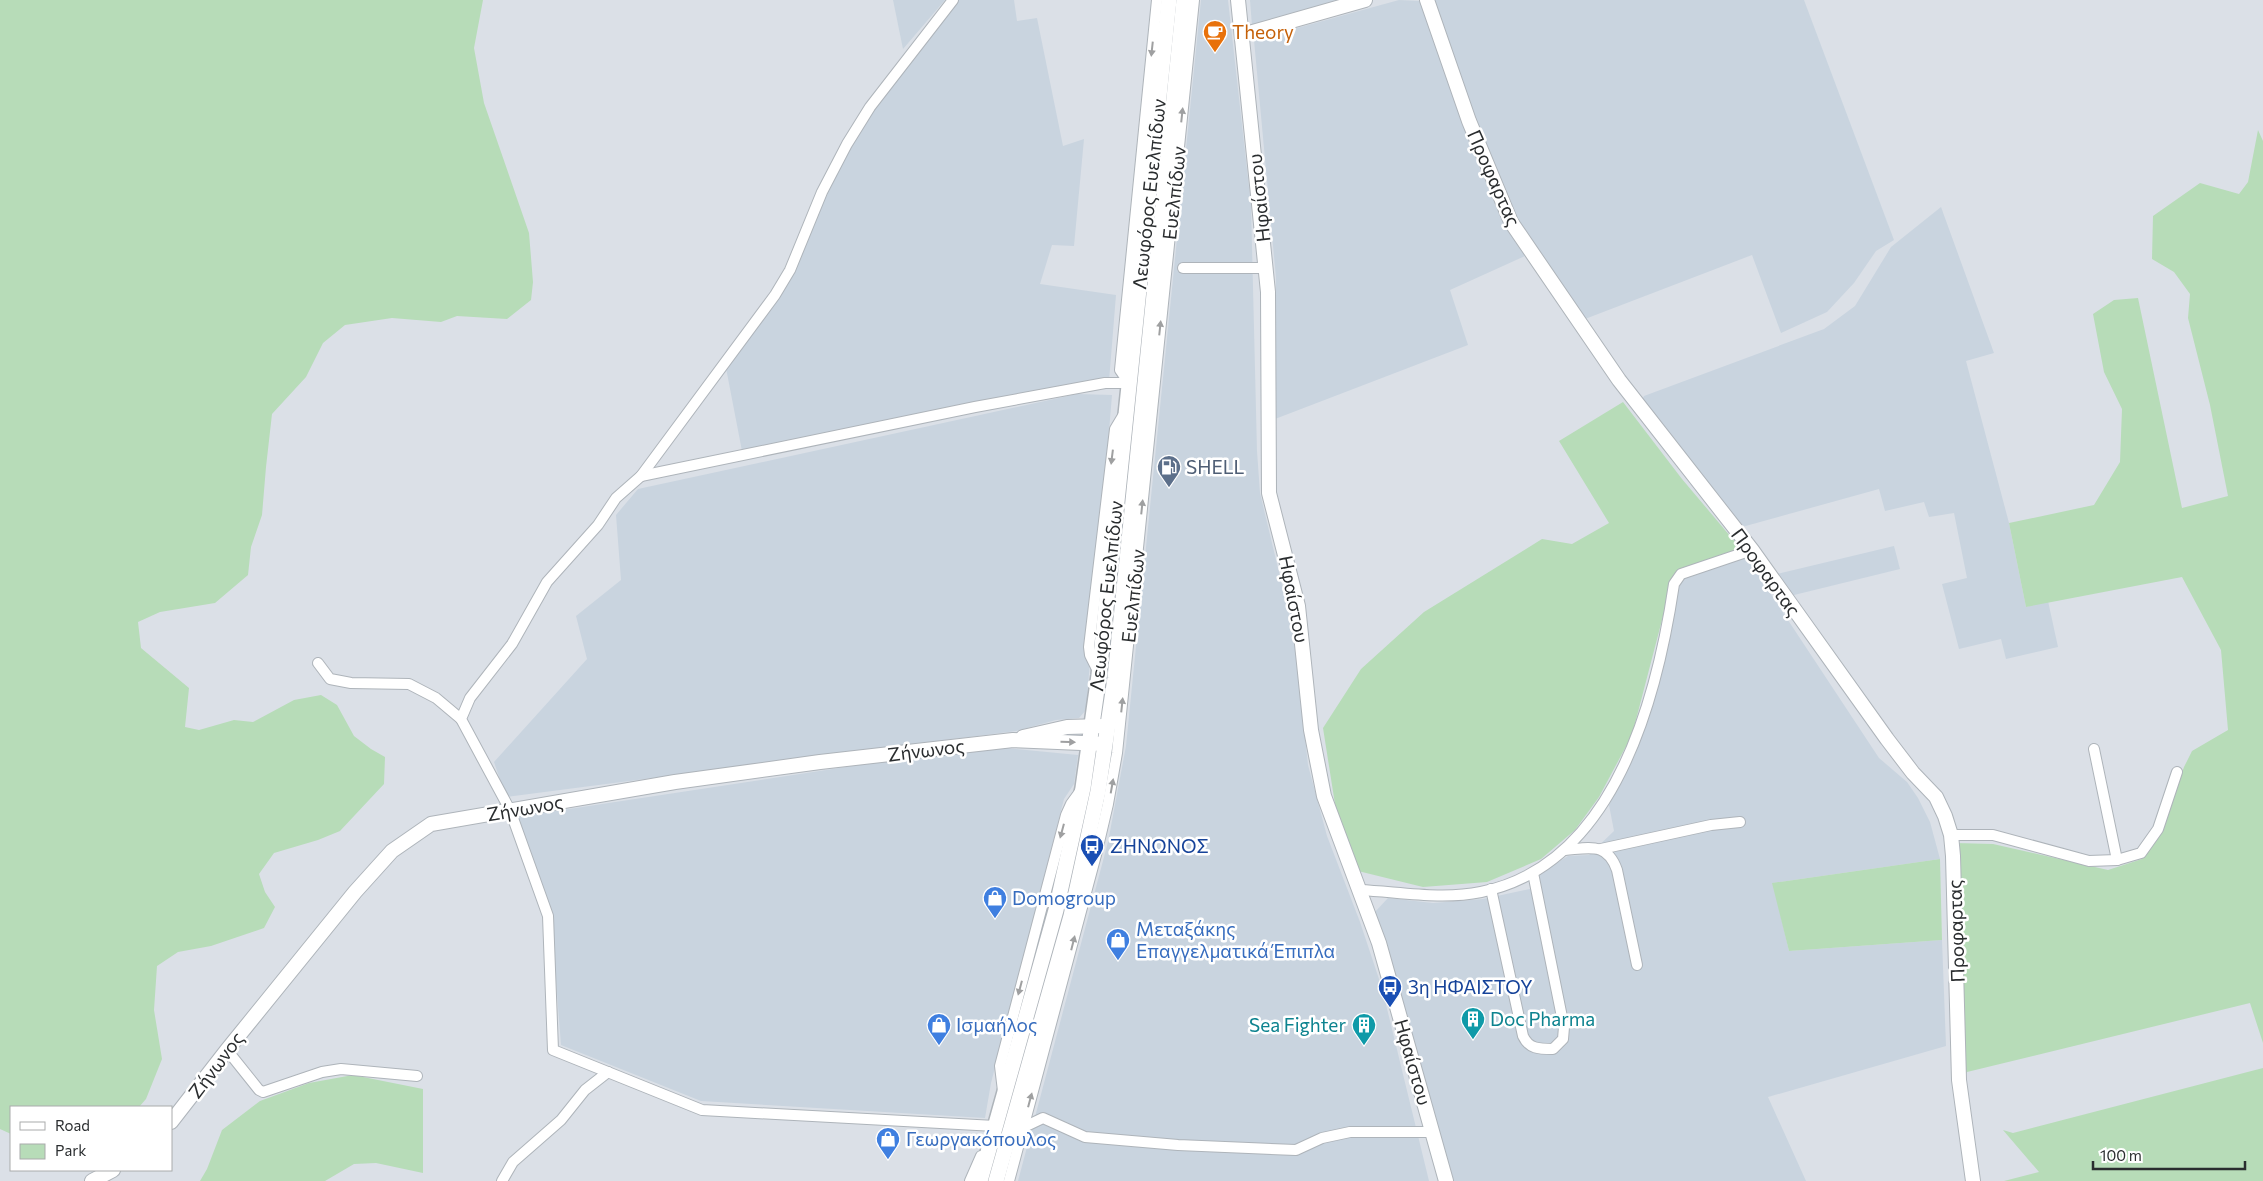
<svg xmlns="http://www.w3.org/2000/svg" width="2263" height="1181" font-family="Commissioner,sans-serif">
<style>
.built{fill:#c9d4df}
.green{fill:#b7dcb8}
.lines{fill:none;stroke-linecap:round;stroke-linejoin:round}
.street-casing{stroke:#aeb4ba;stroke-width:12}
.secondary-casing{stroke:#aeb4ba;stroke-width:16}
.primary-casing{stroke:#aeb4ba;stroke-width:18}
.street{stroke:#fff;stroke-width:10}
.secondary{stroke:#fff;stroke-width:14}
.primary{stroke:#fff;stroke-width:15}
.oneway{fill:#9fa0a1}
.labels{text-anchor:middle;stroke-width:5;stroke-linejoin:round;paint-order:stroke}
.food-label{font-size:19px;fill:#c56008;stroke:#fff;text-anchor:start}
.street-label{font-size:19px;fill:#2a2d2f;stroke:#fff}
.service-label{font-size:19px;fill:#4e5e75;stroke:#fff;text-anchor:start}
.transit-label{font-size:19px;fill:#164399;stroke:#fff;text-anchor:start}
.shop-label{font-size:19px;fill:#366cbe;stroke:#fff;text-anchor:start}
.culture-label{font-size:19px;fill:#0d838f;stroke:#fff;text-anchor:start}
</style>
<rect width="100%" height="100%" fill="#dbe0e7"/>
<g class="built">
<path d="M893,0H945L903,49Z"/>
<path d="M957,0H1014L1017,21L1037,18L1063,146L1084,139L1074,246L1052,245L1040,284L1116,295L1109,381L742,451L726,368L818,213L856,136L875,107L899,78Z"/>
<path d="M1201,0H1228L1251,205L1257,451L1260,493L1294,635L1308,765L1327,836L1360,922L1382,988L1429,1181H1018L1108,842L1126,746Z"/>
<path d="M1250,0H1338L1252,26Z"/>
<path d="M1399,0L1419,1L1430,16L1480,169L1506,228L1525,256L1450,290L1468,345L1275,419L1276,278L1254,40Z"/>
<path d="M1432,0H1804L1894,240L1876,251L1854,283L1827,312L1781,333L1752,255L1585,319L1514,221L1472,116L1452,49Z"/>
<path d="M1941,207L1994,353L1966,361L2009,523L2026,607L2048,601L2058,647L2006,659L2001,639L1959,649L1942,584L1967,578L1954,513L1929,517L1924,502L1885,511L1879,489L1742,527L1641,402L1644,396L1824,329L1855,306L1891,247Z"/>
<path d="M1077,394L1112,395L1086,710L1079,718L1056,720L1016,731L506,797L494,762L587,659L576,616L621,580L616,515L638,489Z"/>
<path d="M1894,546L1900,569L1790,596L1777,574Z"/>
<path d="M1747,558L1879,758L1907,782L1918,798L1930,822L1940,859L1773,883L1789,951L1942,940L1946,1046L1768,1097L1806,1181H1454L1374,913L1388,898L1433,903L1483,899L1539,887L1538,875L1568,856L1589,855L1614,831L1609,805L1635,755L1671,635L1677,586L1681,578Z"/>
<path d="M984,746L1078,755L1074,784L1064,799L991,1083L985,1118L701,1101L561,1045L551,915L516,817Z"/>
</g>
<g class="green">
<path d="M0,0H483L474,48L484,103L529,233L533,282L531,300L507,319L457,316L441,322L392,318L345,325L323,343L306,377L272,414L266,467L262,515L251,547L248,575L215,603L160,612L138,622L141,648L189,688L185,727L199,730L234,720L253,722L294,700L321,695L337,705L354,736L371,749L385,757L384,784L340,831L318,840L274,853L259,874L265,892L275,907L264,928L211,946L178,952L157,966L154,1010L162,1059L146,1099L139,1107H11V1134L0,1129Z"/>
<path d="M2258,130L2263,141V1043L2250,1003L1967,1072L1964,1078L1955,843L1993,844L2108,870L2142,859L2163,826L2184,767L2192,751L2228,730L2221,650L2182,577L2026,607L2009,523L2094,505L2120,462L2122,409L2104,372L2093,314L2114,300L2138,298L2182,508L2228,496L2210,405L2188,318L2190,294L2174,272L2152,259L2153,216L2200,183L2239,194L2248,182Z"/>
<path d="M1623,402L1682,479L1741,549L1674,574L1632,735L1599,797L1575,830L1541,859L1487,882L1423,887L1358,871L1335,804L1323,728L1361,669L1424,612L1542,539L1572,544L1609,523L1559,441Z"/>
<path d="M1940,859L1942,940L1789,951L1772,883Z"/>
<path d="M2263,1068V1181H2004L2039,1172L2003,1130L2013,1133Z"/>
<path d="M353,1075L423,1089V1173L376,1163L354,1164L325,1181H200L207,1169L222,1130L260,1101L309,1083Z"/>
</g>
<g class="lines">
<g class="street-casing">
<g id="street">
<path d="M953,0L870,107L847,144L822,192L790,270L775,295L641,476L616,498L598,525L547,582L512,644L470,698L461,719L510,810L548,916L553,1050L702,1110L995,1126L993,1131"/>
<path d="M1183,268H1266"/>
<path d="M1129,383L1120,370L1157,0"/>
<path d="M641,476L975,407L1105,383H1129"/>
<path d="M318,663L330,679L351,683L409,684L436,698L461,719"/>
<path d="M1099,673L1090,655L1089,647L1115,429L1124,414"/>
<path d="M2094,749L2117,860"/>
<path d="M1951,835H1993L2089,861L2117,860L2141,853L2158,829L2177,772"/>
<path d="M1601,849L1711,825L1740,822"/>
<path d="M1565,850C1590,848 1607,842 1617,870L1637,965"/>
<path d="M1491,889L1523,1036C1529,1049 1539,1049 1553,1049L1563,1039L1564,1027L1533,873"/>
<path d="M1360,890C1400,892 1442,900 1481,892C1614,865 1657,699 1674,584L1681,574L1752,550"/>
<path d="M227,1050L259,1090L263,1092L322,1072L341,1069L417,1076"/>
<path d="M1003,1091L1000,1066L1066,815L1071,804L1079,793"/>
<path d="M1022,1128L1043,1118L1085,1137L1178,1145L1296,1150L1322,1138L1350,1132H1433"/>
<path d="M502,1181L513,1162L561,1120L585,1090L608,1072"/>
<path d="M970,1181L981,1156"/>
<path d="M1009,1181L1096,855L1108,804L1117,753L1194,0"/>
</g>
</g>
<g class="secondary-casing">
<g id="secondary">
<path d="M1238,0L1268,292L1269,493L1298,606L1311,730L1324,796L1379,943L1446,1181"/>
<path d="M1427,0L1469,121L1511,222L1619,380L1752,550L1887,739L1913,773L1936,797L1945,816L1951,835L1953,856L1959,1080L1973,1181"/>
<path d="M1242,35L1365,0"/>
<path d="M1023,737L1067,727L1103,726"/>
<path d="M171,1122L227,1050L355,892L392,851L431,824L675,782L820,762L1013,740L1105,744"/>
<path d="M92,1181L113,1170"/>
</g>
</g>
<g class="primary-casing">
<g id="primary">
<path d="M980,1181L1056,910L1083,788L1099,675L1169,0"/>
<path d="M996,1181L1071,916L1098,791L1115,678L1184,0"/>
</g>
</g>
<use href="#street" class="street"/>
<use href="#secondary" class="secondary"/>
<use href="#primary" class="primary"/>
</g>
<defs><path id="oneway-solid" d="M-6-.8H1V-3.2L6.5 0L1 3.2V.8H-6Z" transform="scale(1.25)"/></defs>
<g class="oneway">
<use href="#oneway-solid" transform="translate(1152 49) rotate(96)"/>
<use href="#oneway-solid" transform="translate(1182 115) rotate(-84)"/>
<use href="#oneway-solid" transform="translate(1160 328) rotate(-84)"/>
<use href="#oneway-solid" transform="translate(1112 457) rotate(97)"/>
<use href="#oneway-solid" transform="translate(1142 507) rotate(-84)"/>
<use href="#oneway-solid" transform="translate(1122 705) rotate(-84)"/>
<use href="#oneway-solid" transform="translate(1068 742) rotate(1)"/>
<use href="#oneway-solid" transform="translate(1112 786) rotate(-80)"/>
<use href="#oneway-solid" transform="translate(1062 831) rotate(105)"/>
<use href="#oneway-solid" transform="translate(1073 943) rotate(-76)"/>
<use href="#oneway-solid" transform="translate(1020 988) rotate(105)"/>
<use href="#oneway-solid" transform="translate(1030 1100) rotate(-75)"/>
</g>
<defs>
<g id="cafe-pin" transform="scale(1.25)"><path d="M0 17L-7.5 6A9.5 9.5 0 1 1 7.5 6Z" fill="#e8710a" stroke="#fff"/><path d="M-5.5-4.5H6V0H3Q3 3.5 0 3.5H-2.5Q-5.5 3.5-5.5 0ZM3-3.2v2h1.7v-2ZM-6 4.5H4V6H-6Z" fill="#fff"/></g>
<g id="fuel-pin" transform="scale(1.25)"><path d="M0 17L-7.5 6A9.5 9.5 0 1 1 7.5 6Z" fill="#5c6f8a" stroke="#fff"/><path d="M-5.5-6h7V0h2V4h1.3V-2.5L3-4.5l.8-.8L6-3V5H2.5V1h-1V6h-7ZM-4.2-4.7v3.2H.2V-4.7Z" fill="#fff"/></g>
<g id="bus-pin" transform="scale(1.25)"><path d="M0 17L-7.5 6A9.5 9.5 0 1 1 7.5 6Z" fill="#1a4fb4" stroke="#fff"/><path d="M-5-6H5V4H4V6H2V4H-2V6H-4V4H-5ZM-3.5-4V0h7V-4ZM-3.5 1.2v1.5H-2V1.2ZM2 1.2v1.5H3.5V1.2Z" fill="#fff"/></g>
<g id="shop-pin" transform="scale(1.25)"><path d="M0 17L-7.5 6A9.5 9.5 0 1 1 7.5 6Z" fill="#3f7fe0" stroke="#fff"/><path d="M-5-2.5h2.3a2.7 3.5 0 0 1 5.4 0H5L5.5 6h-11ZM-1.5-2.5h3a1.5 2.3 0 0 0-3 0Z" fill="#fff"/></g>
<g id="building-pin" transform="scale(1.25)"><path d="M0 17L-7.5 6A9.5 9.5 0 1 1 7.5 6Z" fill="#0f9aa8" stroke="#fff"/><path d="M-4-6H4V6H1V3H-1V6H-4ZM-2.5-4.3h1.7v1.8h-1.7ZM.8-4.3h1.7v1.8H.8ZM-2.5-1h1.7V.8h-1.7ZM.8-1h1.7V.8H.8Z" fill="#fff"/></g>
</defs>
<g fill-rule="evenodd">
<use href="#cafe-pin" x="1215" y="32"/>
<use href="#fuel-pin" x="1169" y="467"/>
<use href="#bus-pin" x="1092" y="846"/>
<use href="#shop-pin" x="995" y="898"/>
<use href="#shop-pin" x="1118" y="940"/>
<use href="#bus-pin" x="1390" y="987"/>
<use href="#building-pin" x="1473" y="1019"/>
<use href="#shop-pin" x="939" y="1025"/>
<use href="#building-pin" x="1364" y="1025"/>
<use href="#shop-pin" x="888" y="1139"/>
</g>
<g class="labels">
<g class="food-label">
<text x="1232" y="39">Theory</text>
</g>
<g class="street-label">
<text transform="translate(1494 178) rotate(66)" y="7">Προφαρτας</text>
<text transform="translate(1174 193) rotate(-84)" y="7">Ευελπίδων</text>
<text transform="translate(1149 194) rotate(-84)" y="7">Λεωφόρος Ευελπίδων</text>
<text transform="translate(1259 198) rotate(-96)" y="7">Ηφαίστου</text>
<text transform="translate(1766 572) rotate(54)" y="7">Προφαρτας</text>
<text transform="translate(1106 596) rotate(-84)" y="7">Λεωφόρος Ευελπίδων</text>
<text transform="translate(1133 596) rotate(-84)" y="7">Ευελπίδων</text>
<text transform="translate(1294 599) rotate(79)" y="7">Ηφαίστου</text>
<text transform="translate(926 750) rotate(-7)" y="7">Ζήνωνος</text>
<text transform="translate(525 808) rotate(-10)" y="7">Ζήνωνος</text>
<text transform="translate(1956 931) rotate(-92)" y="7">Προφαρτας</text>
<text transform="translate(1413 1062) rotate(74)" y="7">Ηφαίστου</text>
<text transform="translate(216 1065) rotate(-53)" y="7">Ζήνωνος</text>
</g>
<g class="service-label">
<text x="1186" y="474">SHELL</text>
</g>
<g class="transit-label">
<text x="1110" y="853">ΖΗΝΩΝΟΣ</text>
<text x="1408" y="994">3η ΗΦΑΙΣΤΟΥ</text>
</g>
<g class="shop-label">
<text x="1012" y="905">Domogroup</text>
<text x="1136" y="936">Μεταξάκης<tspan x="1136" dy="22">Επαγγελματικά Έπιπλα</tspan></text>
<text x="956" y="1032">Ισμαήλος</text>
<text x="906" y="1146">Γεωργακόπουλος</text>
</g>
<g class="culture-label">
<text x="1490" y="1026">Doc Pharma</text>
<text x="1346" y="1032" text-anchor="end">Sea Fighter</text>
</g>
</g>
<rect x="10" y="1106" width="162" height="65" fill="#ffffff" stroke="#aaabac"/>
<rect x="20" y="1122" width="25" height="8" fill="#ffffff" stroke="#aaabac"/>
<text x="55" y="1131" font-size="15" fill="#2a2d2f">Road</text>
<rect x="20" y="1144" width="25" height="15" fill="#b7dcb8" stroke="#aaabac"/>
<text x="55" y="1156" font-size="15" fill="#2a2d2f">Park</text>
<path d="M2093 1161v8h152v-8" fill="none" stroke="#2a2d2f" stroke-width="2.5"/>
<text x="2100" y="1161" font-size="15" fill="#2a2d2f" stroke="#ffffff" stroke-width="4" paint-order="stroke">100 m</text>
</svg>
